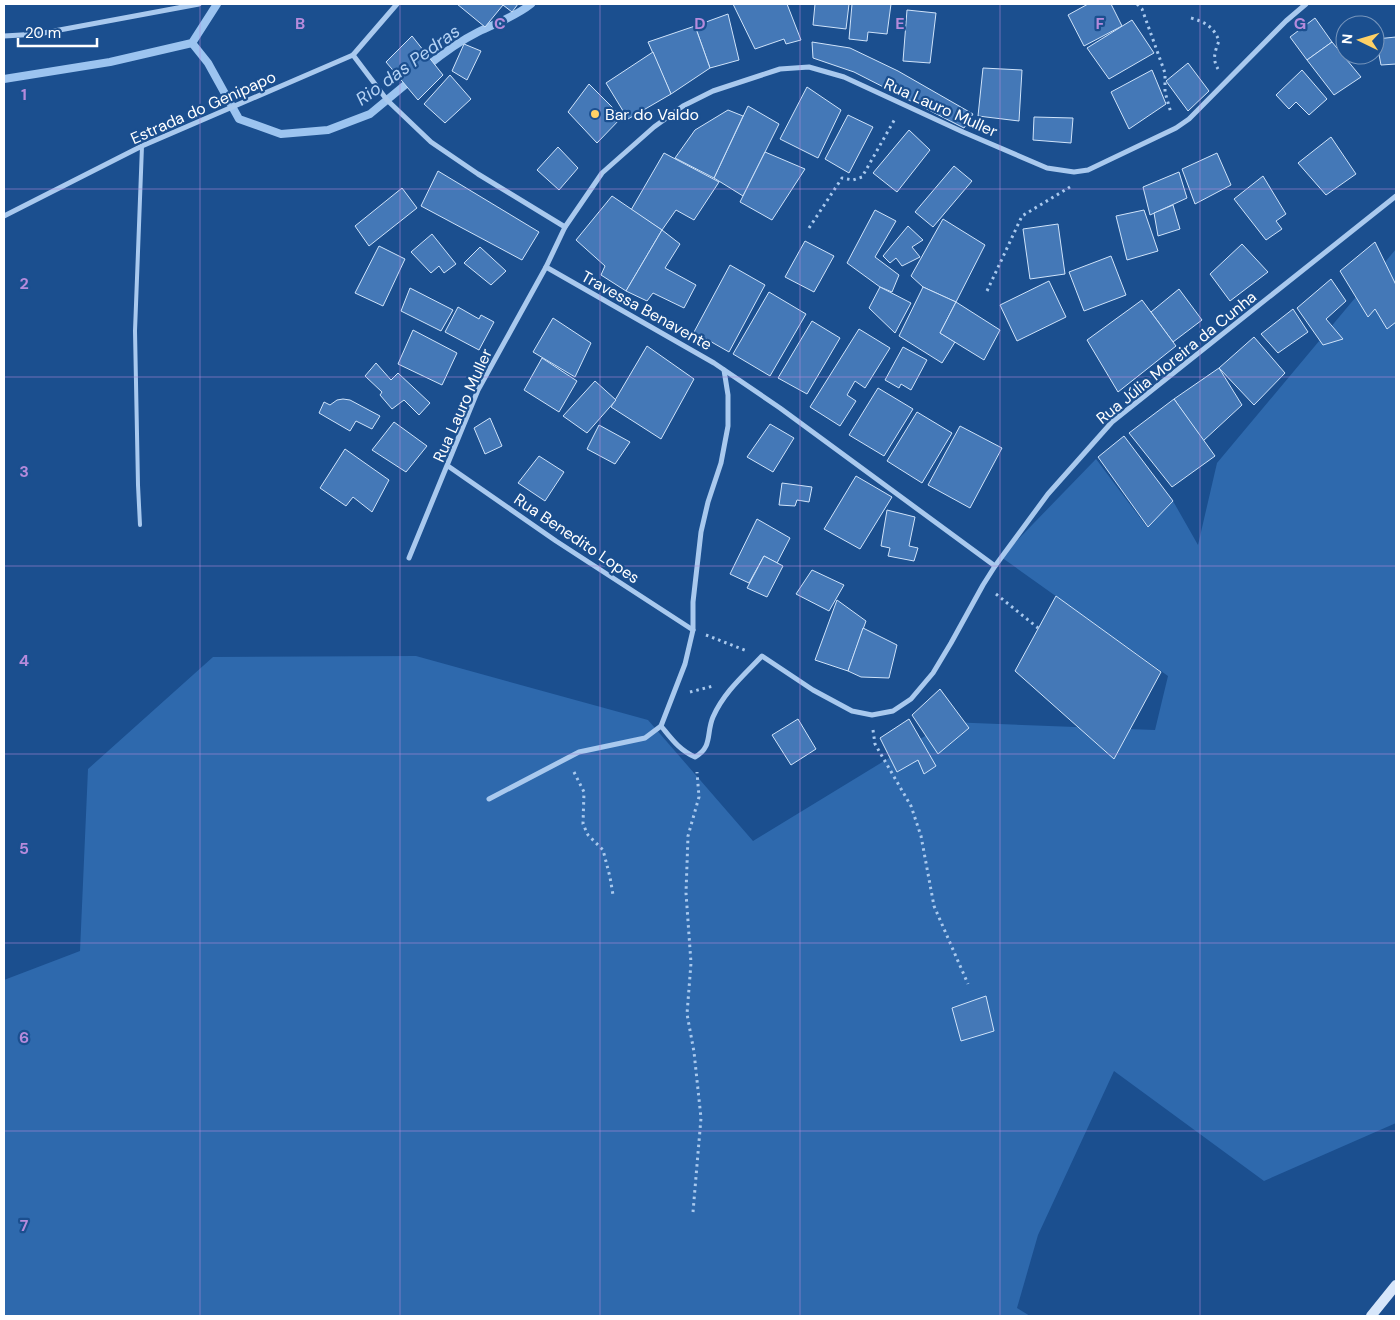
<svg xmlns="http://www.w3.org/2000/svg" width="1400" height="1320" font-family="'DM Sans',sans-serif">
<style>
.green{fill:#2e69ad}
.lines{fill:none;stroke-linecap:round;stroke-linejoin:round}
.stream{stroke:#9cc4f0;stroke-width:8}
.building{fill:#4478b7;stroke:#cfe3fa}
.path{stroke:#a9c9ee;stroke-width:3;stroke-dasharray:2.5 4;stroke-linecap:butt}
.service{stroke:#a9c9ee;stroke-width:4}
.minor{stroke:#a9c9ee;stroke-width:5}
.secondary{stroke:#d6e6fa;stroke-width:10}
.grid{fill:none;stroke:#b68bdc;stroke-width:1;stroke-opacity:0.55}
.poi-dot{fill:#ffd166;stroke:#1b4f8f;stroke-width:2}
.labels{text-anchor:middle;stroke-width:4.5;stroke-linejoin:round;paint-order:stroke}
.street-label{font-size:16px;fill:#fff;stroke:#1b4f8f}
.poi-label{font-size:16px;fill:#fff;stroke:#1b4f8f;text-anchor:start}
.water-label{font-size:18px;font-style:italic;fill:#b5d3f5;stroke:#1b4f8f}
.grid-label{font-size:16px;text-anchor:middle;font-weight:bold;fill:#b68bdc;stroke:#1b4f8f;stroke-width:4.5;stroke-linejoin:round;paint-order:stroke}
</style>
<rect width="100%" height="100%" fill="#1b4f8f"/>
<path class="green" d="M1396,249V1123L1264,1181L1114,1071L1038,1235L1017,1308L1030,1316H4V980L80,951L88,769L213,657L416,656L648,720L753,841L948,722L1155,730L1168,676L1001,557L1096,459L1147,527L1173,501L1198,545L1217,463Z"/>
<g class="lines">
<g class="stream">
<path d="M192,43L208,63L239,119L281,134L328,130L370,114L411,80"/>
<path d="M426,67C442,54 460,41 478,32C496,23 515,17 531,4"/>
<path d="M4,79L110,62L192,43L217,4"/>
</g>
</g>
<g class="building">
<path d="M457,4H518L512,12L503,5L485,27Z"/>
<path d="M733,4H787L801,40L786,44L784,39L755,49Z"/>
<path d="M815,4H849L846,29L813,25Z"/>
<path d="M852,4H891L887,34L868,32L867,41L849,39Z"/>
<path d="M1088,4H1111L1122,26L1084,46L1068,15Z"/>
<path d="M907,10L936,13L930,63L903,61Z"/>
<path d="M728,14L739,60L710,68L695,26Z"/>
<path d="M1315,18L1332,42L1307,60L1290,37Z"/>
<path d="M1132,20L1154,53L1109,79L1087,48Z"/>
<path d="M695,26L710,68L671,94L648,42Z"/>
<path d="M412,36L443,75L418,100L386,62Z"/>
<path d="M1396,37V64L1381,65L1376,39Z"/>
<path d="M812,42L850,48L898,71L973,114L964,128L854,72L813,58Z"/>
<path d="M1332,42L1361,77L1334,95L1307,60Z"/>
<path d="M464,44L481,51L467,80L452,71Z"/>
<path d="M653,52L671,94L628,119L606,83Z"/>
<path d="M1188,63L1209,91L1188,111L1166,81Z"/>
<path d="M983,68L1022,70L1019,121L978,116Z"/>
<path d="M1152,70L1166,104L1129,129L1111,92Z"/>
<path d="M1302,70L1327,99L1309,115L1296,102L1289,109L1276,95Z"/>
<path d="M450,75L471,99L445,123L424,104Z"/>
<path d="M589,84L622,117L597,143L568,112Z"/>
<path d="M807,87L841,110L818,158L780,139Z"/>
<path d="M748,106L779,124L743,196L714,178Z"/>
<path d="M728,110L743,116L714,178L675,158L695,130Z"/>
<path d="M848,115L873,127L849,173L825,159Z"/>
<path d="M1034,117L1073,118L1071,143L1033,140Z"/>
<path d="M909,130L930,150L897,192L873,173Z"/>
<path d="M1331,137L1356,174L1326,195L1298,163Z"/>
<path d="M558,147L578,168L559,190L537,170Z"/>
<path d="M765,152L805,169L772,220L740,202Z"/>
<path d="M664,153L719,182L694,220L676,210L662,230L631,210Z"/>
<path d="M1217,153L1231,185L1195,204L1182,169Z"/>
<path d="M954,166L972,181L933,227L915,212Z"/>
<path d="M438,171L539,232L522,260L421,206Z"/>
<path d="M1179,172L1187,198L1150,215L1143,187Z"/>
<path d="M1263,176L1286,214L1276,221L1282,229L1266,240L1234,199Z"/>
<path d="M402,188L417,208L369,246L355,226Z"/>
<path d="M612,196L662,230L626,291L601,275L605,266L576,240Z"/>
<path d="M1173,205L1180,229L1158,236L1154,213Z"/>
<path d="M875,210L896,221L875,257L899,275L892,292L880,287L847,263Z"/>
<path d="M1144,210L1158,251L1127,260L1116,216Z"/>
<path d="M943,219L985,245L956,302L923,287L911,276Z"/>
<path d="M1058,224L1065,274L1030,279L1023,229Z"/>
<path d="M908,226L923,240L912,247L920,257L902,266L896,258L890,263L883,256Z"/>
<path d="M662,230L680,244L665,268L696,285L684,308L653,293L647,301L626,291Z"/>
<path d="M432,234L456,264L444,273L439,266L431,273L411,252Z"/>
<path d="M805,241L834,256L814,292L785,277Z"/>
<path d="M1375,242L1396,285V322L1387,329L1375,309L1368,317L1340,271Z"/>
<path d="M1242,244L1268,272L1230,301L1210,274Z"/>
<path d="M379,246L405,259L383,306L355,293Z"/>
<path d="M480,247L506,271L491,285L464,263Z"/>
<path d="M1111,256L1126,295L1084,311L1069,272Z"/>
<path d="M730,265L765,285L729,352L694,332Z"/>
<path d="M1331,279L1346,301L1326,319L1343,339L1323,345L1297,308Z"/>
<path d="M1049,281L1066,317L1017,341L1000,305Z"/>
<path d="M880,287L911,303L895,333L869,308Z"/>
<path d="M923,287L956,302L940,333L955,342L942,363L899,336Z"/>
<path d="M410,288L453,310L441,331L401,311Z"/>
<path d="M1179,289L1202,320L1173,342L1151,312Z"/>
<path d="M769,292L806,314L770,376L733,354Z"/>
<path d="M1142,300L1176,346L1118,392L1087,340Z"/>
<path d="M956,302L1000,330L984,360L940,333Z"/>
<path d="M458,307L479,319L481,315L494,322L479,350L445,332Z"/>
<path d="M1293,309L1308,332L1278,353L1261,334Z"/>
<path d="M553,318L591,343L575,377L533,352Z"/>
<path d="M812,321L840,338L807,394L778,378Z"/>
<path d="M859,329L890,348L865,388L855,381L847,395L856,401L840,426L810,407Z"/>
<path d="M413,330L457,353L442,385L398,364Z"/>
<path d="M1254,337L1285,373L1254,405L1219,368Z"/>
<path d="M647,346L694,379L661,439L611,407Z"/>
<path d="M903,347L927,360L911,390L901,384L899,388L885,380Z"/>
<path d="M542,358L577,381L559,412L524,390Z"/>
<path d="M376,363L391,380L398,373L430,403L419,415L404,400L392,409L380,395L382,392L365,376Z"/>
<path d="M1219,368L1242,405L1203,441L1174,399Z"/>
<path d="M595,381L616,400L587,433L563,416Z"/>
<path d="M878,388L913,409L884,456L849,435Z"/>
<path d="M343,399L350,400L380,416L372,429L356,421L350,431L319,413L324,402L330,405L337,400Z"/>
<path d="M1174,399L1215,456L1172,487L1129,433Z"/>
<path d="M917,412L952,433L922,483L887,461Z"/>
<path d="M490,418L502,446L485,454L474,428Z"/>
<path d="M394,422L427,446L406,472L372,450Z"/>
<path d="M770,424L794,438L773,472L747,457Z"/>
<path d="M599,425L630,442L615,464L587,449Z"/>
<path d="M960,426L1002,448L970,508L928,485Z"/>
<path d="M1124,436L1173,501L1148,527L1098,457Z"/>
<path d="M345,449L389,480L372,512L353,497L346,506L320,488Z"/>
<path d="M539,456L564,472L545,501L518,483Z"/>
<path d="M856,476L892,497L860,549L824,529Z"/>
<path d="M782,483L812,487L809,502L797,500L795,506L779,505Z"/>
<path d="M887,510L915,517L909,546L918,548L914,561L888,556L890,548L881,546Z"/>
<path d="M757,519L790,538L777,563L764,556L749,583L730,574Z"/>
<path d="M764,556L783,566L767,597L747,588Z"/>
<path d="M812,570L844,585L829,611L796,594Z"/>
<path d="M1056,596L1161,672L1114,759L1015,671Z"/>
<path d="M837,600L866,621L848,671L815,660Z"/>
<path d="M863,628L897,645L889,678L861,677L848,671Z"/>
<path d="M940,689L969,728L938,754L912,715Z"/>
<path d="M798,719L816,749L791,765L772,735Z"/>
<path d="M909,719L936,766L924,774L918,760L897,772L880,738Z"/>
<path d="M986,996L994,1031L961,1041L952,1008Z"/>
</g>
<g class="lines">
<g class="path">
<path d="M1137,4L1142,9L1165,73V92L1171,113"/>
<path d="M1191,18C1205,22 1214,27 1219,41C1215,51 1212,59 1218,69"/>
<path d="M809,228L842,178L853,180L862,177L896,117"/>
<path d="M987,291L1022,216L1070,187"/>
<path d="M996,594L1038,628"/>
<path d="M706,635L747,651"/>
<path d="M690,692L713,686"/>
<path d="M873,730L875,744L911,806L921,836L934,906L968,984"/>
<path d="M574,772L584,792L583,824L588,835L603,850L610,877L613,895"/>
<path d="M693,1212L701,1118L694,1052L687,1014L691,963L686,893L688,836L699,797L697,772"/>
</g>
<path class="service" d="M140,525L138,485L135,331L142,146"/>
<g class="minor">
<path d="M4,36L38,34L199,4"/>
<path d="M353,55L387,100L431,142L478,174L565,227L546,267L714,363L780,408L995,566"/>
<path d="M4,216L142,146L353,55L397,4"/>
<path d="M565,227L602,173L654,127L683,106L713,91L780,69L809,67L844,77L963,132L1047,168L1074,172L1088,170L1176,128L1189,119L1286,21L1306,4"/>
<path d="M448,466L556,541L693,630"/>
<path d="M409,558L478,390L546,267"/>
<path d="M661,726C671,738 679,750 695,757C713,747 706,733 713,717C724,692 744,675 762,656L813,690L852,711L872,715L893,711L911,699L933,673L951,643L983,585L995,566L1048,494L1112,422L1396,196"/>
<path d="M489,799L579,752L645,738L661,726L685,664L693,630V602L701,532L708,502L721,463L728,426V395L724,370"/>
</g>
<path class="secondary" d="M1371,1316L1396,1285"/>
</g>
<path class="grid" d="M200,4V1316M400,4V1316M600,4V1316M800,4V1316M1000,4V1316M1200,4V1316M4,189H1396M4,377H1396M4,566H1396M4,754H1396M4,943H1396M4,1131H1396"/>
<circle class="poi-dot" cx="595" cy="114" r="5"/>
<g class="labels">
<g class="street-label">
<text transform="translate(203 107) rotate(-24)" y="6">Estrada do Genipapo</text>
<text transform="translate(941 107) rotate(24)" y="6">Rua Lauro Muller</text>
<text transform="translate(647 310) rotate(29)" y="6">Travessa Benavente</text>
<text transform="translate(1176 357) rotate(-39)" y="6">Rua Júlia Moreira da Cunha</text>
<text transform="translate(462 405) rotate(-66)" y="6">Rua Lauro Muller</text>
<text transform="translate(577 538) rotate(34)" y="6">Rua Benedito Lopes</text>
</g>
<g class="poi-label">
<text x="605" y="120">Bar do Valdo</text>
</g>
<g class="water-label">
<text transform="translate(408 65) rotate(-36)" y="6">Rio das Pedras</text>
</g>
</g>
<g class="grid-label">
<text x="300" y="29">B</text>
<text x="500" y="29">C</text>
<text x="700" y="29">D</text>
<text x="900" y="29">E</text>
<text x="1100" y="29">F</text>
<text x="1300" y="29">G</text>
<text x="24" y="100">1</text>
<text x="24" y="289">2</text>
<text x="24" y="477">3</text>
<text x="24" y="666">4</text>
<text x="24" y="854">5</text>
<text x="24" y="1043">6</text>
<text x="24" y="1231">7</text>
</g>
<rect width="1400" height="1320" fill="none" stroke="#ffffff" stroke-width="10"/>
<g transform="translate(1360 40) rotate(275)"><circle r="24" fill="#1b4f8f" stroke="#7695bc"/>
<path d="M0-4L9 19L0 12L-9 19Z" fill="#ffd166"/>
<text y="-8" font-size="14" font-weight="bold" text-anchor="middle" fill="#ffffff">N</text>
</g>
<path d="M18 38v8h79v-8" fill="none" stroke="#ffffff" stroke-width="2.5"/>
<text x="25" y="38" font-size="15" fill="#ffffff" stroke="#1b4f8f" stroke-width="4" paint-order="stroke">20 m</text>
</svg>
